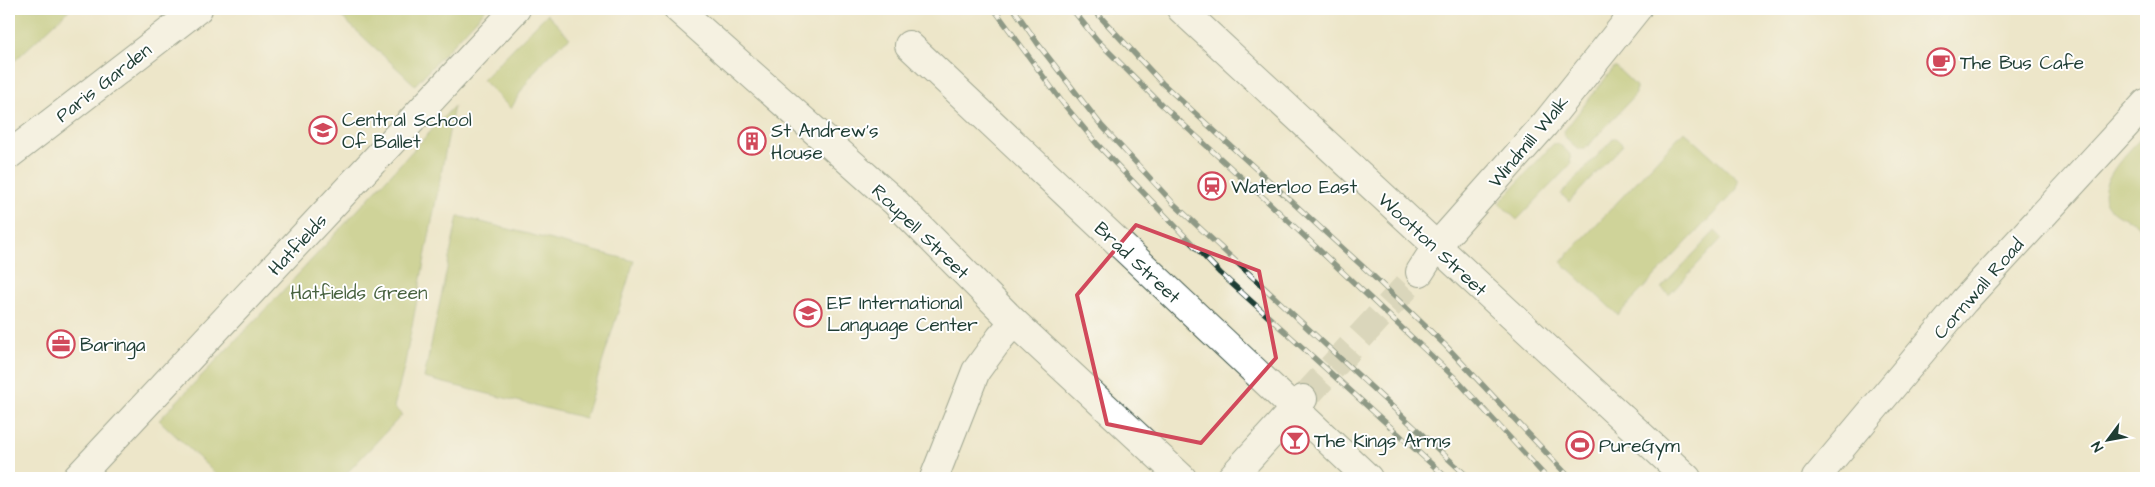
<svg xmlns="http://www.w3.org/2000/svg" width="2155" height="487" font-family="'Architects Daughter',sans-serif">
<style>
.green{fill:#aabc5f;stroke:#647c4a}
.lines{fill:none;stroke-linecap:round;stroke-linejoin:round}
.minor-tunnel{stroke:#c4c4ab;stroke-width:28;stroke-dasharray:28 14;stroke-linecap:butt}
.minor-casing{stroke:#3e564a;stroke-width:30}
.minor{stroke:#fff;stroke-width:28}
.rail-casing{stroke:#1f3d34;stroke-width:5.5}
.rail{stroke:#fff;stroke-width:4;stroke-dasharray:11;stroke-linecap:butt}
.marked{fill:none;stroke:#d1495b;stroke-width:4;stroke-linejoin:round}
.labels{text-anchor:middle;stroke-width:4;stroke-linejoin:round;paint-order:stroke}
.poi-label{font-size:19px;fill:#1f3d34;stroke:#fff;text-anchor:start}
.street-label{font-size:19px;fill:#1f3d34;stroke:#fff}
.park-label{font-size:19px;fill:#496341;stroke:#fff}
</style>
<rect width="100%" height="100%" fill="#fff"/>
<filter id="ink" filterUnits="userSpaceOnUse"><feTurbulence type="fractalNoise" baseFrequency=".02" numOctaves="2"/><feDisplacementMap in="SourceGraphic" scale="10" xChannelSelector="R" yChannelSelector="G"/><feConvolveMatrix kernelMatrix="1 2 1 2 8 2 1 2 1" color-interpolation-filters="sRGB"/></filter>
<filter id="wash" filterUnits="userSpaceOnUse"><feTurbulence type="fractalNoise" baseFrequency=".0096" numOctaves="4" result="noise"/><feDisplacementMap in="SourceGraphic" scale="20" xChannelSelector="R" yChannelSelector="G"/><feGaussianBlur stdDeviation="1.12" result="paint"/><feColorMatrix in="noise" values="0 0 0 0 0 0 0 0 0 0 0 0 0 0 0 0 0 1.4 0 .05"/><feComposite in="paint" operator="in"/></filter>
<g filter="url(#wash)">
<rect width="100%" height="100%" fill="#ede6c9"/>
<g class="green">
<path d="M9,9H70L9,66Z"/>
<path d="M333,9H486L415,85Z"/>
<path d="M547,14L570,38C544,55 526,81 511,109L482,80Z"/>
<path d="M1615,66L1636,86V94L1585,149H1578L1564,136V131Z"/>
<path d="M454,106L404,368L394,407L402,415L342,478H220L159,420L278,296Z"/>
<path d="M1684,131L1738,180L1737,189L1618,315L1561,262Z"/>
<path d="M2146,133V237C2138,218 2129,223 2114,212C2084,191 2131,149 2146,133Z"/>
<path d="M1615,137L1623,145L1569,202L1561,194Z"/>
<path d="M1558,143L1570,154L1571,164L1517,220L1499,203L1553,144Z"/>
<path d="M458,216L634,261L585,418L424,378Z"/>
<path d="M1715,231L1722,238L1669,295L1661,288Z"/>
</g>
</g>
<g filter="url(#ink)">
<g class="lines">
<path class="minor-tunnel" d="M1303,399L1420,272"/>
<g class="minor-casing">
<g id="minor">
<path d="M678,9L894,201L1014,322L1182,478"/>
<path d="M1181,9L1687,478"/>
<path d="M909,45L1368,478"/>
<path d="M9,155L198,9"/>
<path d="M1420,272L1436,247L1545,124L1637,9"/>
<path d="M77,478L516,9"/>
<path d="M934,478L976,371L1000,338L1014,322"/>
<path d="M1231,478L1303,399"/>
<path d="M1816,478L1964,301L2146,103"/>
</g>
</g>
<use href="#minor" class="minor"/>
<g class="rail-casing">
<g id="rail">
<path d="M994,9L1062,102L1097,144L1220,273L1447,478"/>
<path d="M1014,9L1038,44L1101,125L1174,204L1469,478"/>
<path d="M1072,9L1097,40L1162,105L1265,199L1455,378L1547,478"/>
<path d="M1093,9L1162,83L1371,274L1446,346L1570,478"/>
</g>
</g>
<use href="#rail" class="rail"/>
</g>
</g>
<path d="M0 0H2155V487H0ZM1136,225L1259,271L1276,358L1201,443L1107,424L1077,295Z" fill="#ede6c9" fill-opacity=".55" fill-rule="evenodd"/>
<path class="marked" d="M1136,225L1259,271L1276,358L1201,443L1107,424L1077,295Z"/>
<defs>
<g id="cafe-ring" transform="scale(1.4375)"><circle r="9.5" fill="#fff" stroke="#d1495b" stroke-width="1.5"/><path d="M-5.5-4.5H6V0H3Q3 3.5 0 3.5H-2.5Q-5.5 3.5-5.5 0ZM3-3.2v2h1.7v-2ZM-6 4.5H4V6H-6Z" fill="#d1495b"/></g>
<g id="university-ring" transform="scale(1.4375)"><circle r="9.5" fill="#fff" stroke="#d1495b" stroke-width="1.5"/><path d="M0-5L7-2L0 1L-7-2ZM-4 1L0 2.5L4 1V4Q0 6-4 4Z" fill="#d1495b"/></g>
<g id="building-ring" transform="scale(1.4375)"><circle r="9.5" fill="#fff" stroke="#d1495b" stroke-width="1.5"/><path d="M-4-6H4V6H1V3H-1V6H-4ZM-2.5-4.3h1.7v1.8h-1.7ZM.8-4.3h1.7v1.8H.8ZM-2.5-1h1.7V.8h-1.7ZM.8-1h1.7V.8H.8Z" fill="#d1495b"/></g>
<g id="station-ring" transform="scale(1.4375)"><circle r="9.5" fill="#fff" stroke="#d1495b" stroke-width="1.5"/><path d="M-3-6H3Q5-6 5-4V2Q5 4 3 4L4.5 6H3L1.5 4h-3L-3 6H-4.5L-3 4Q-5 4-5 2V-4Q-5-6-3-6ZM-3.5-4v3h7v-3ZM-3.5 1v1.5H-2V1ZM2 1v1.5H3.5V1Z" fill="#d1495b"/></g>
<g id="school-ring" transform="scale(1.4375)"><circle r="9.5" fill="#fff" stroke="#d1495b" stroke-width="1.5"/><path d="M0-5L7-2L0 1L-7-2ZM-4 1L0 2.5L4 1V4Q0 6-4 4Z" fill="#d1495b"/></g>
<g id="office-ring" transform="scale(1.4375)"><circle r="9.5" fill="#fff" stroke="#d1495b" stroke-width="1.5"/><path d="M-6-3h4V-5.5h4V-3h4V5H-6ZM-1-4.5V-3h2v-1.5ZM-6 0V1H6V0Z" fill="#d1495b"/></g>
<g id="bar-ring" transform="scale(1.4375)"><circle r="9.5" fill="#fff" stroke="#d1495b" stroke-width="1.5"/><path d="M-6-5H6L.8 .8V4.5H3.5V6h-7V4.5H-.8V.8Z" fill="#d1495b"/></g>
<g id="stadium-ring" transform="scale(1.4375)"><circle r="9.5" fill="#fff" stroke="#d1495b" stroke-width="1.5"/><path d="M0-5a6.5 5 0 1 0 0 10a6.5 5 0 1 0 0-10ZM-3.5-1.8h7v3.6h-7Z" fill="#d1495b"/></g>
</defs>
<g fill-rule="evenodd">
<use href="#cafe-ring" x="1941" y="62"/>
<use href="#university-ring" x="323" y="130"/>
<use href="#building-ring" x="752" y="141"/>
<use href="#station-ring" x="1212" y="186"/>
<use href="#school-ring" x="808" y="313"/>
<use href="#office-ring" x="61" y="344"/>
<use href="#bar-ring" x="1295" y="440"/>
<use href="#stadium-ring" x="1580" y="445"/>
</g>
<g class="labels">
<g class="poi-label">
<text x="1960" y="69">The Bus Cafe</text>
<text x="342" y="126">Central School<tspan x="342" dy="22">Of Ballet</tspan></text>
<text x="771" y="137">St Andrew's<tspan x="771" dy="22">House</tspan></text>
<text x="1231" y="193">Waterloo East</text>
<text x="827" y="309">EF International<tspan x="827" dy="22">Language Center</tspan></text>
<text x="80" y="351">Baringa</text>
<text x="1314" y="447">The Kings Arms</text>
<text x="1599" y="452">PureGym</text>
</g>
<g class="street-label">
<text transform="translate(103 82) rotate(-38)" y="7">Paris Garden</text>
<text transform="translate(1528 141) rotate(-50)" y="7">Windmill Walk</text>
<text transform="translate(921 231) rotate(44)" y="7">Roupell Street</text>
<text transform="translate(297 244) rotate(-47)" y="7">Hatfields</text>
<text transform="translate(1433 244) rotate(43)" y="7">Wootton Street</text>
<text transform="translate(1138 262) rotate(43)" y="7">Brad Street</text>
<text transform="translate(1978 288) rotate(-49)" y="7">Cornwall Road</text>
</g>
<g class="park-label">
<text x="359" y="299">Hatfields Green</text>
</g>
</g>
<rect width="2155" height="487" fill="none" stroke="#fff" stroke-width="30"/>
<g transform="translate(2108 440) rotate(238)" stroke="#ffffff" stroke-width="4" paint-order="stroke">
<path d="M0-4L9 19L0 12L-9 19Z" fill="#1f3d34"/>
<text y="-8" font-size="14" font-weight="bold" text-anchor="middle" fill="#1f3d34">N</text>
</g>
</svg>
